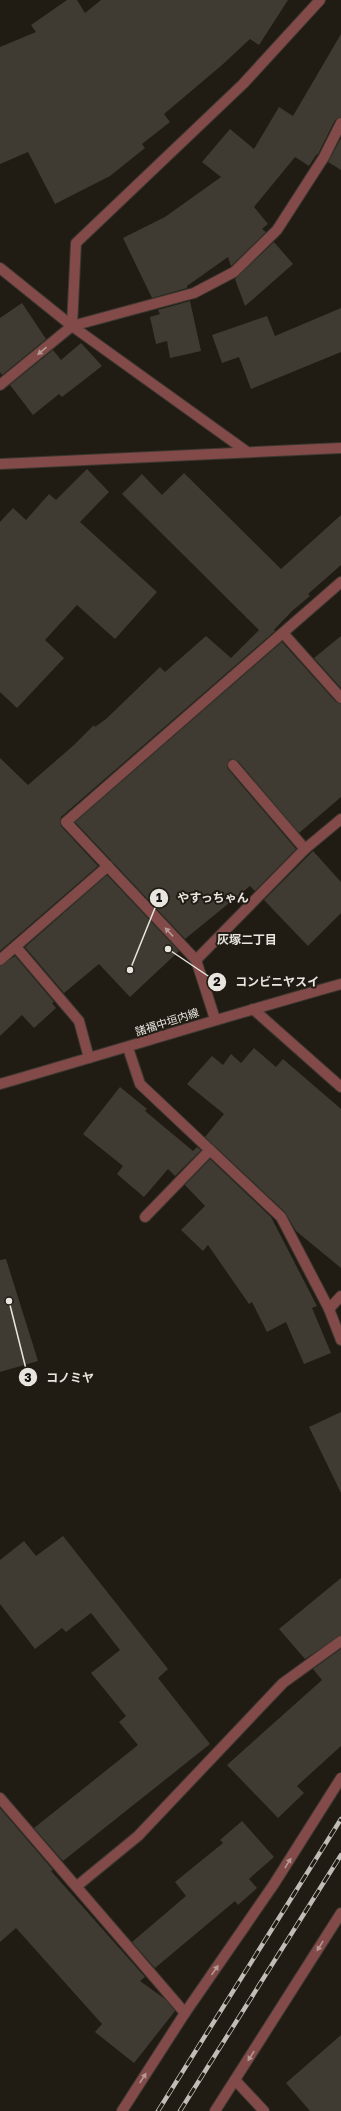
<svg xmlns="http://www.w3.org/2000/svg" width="341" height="2111" font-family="'Golos Text','Noto Sans JP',sans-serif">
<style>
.building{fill:#403b32}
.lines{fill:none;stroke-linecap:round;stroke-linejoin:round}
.service-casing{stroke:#3c3830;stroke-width:12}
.minor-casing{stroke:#3c3830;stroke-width:12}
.tertiary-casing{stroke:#3c3830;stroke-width:12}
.service{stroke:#824a49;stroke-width:10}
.minor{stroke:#824a49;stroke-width:10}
.tertiary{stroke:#824a49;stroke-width:10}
.rail-casing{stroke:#c0bdb6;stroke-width:4.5}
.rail{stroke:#201c13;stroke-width:3;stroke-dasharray:9;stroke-linecap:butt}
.oneway{fill:#b59894}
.labels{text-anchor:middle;stroke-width:4;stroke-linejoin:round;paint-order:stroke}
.street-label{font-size:11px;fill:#e8e5df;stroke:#201c13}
.neighbourhood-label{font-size:12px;font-weight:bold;fill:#e8e5df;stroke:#201c13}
.leader{fill:none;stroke:#e8e5df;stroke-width:1.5}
.callout-dot{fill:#e8e5df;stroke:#201c13;stroke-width:1.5}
.mark-label{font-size:12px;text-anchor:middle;font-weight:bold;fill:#111}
.callout-label{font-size:12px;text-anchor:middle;font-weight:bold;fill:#e8e5df;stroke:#201c13;stroke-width:4;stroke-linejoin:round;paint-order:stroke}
</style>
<rect width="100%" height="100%" fill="#201c13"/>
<g class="building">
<path d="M67,0H77L85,13L101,0H288L259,45L250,39L222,65L164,114L170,122L142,144L145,148L110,176L55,204L28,152L0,164V47L36,32L31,25Z"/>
<path d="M341,34V117L335,120L318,154L316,155L309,166L295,157L254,207L268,224L262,229L266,232L231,266L228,257L187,286V288L152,298L123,238L165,217L221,177L202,162L230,129L254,149L279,107L293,116Z"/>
<path d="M341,138V170L328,162Z"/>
<path d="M274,242L293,264L245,306L235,279Z"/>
<path d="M190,301L201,351L170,358L167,341L156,344L150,317L160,314L158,310Z"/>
<path d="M22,303L46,339L2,375L0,372V318Z"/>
<path d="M341,308V352L251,389L239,357L222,363L212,335L267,316L275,336Z"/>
<path d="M81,343L102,366L62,397L59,394L33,415L10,385L53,350L61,360Z"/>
<path d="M87,469L109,492L80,522L157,592L115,639L77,605L45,640L64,658L17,708L0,692V522L13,508L26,520L49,494L56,500Z"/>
<path d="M184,473L281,569L341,515V565L308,594L310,596L292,611L274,630L275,631L61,817L60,823L61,826L98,866L0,951V758L28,785L74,745L94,725L95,727L106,719L160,667L165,672L206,636L231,658L259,630L122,494L142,474L162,495Z"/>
<path d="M341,636V688L314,658Z"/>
<path d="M282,642L336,702L341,704V797L299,833L238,761L232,759L229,760L227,766L228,769L296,849L255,891L250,886L185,939L75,822Z"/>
<path d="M313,851L341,882V913L308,946L264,900Z"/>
<path d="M107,875L179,951L130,997L99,964L64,993L25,947Z"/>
<path d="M15,956L54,1002L52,1003L56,1008L34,1028L22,1015L0,1036V966Z"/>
<path d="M254,1048L276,1067L283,1059L341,1109V1268L296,1231L285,1212L205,1137L224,1114L187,1084L212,1056L223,1065L231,1054L241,1063Z"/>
<path d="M120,1087L147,1109L145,1111L193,1151L197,1147L201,1150L175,1176L168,1169L144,1197L117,1174L123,1166L83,1134Z"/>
<path d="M210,1159L271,1217L317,1306L312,1308L331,1353L304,1364L286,1322L267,1332L252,1302L249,1304L208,1245L203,1251L181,1230L205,1206L185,1185Z"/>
<path d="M6,1259L38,1361L0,1372V1260Z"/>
<path d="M341,1412V1493L309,1427Z"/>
<path d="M63,1536L168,1669L158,1678L210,1744L63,1861L34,1828L138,1745L119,1722L126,1716L91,1673L120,1650L91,1613L66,1632L62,1628L35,1649L0,1604V1560L24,1541L36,1556Z"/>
<path d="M341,1578V1635L305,1659L279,1629Z"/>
<path d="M341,1649V1746L297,1786L304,1793L278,1818L227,1765L322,1680L313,1669Z"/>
<path d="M0,1808L53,1870L51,1871L145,1977L140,1981L165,1999L175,2011L134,2063L95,2032L102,2024L16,1928L0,1942Z"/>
<path d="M242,1821L274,1857L249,1879L257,1888L238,1905L235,1901L155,1968L132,1942L186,1896L175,1882L223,1843L220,1840Z"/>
<path d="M341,2035V2111H310L286,2083Z"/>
</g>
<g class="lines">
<g class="service-casing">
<path id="service" d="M253,1009L341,1087"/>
</g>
<g class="minor-casing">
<g id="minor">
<path d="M0,268L72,326L246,451"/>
<path d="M72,326L76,243L243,84L320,0"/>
<path d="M0,385L72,326L194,293L234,272L277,230L324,157L341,123"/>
<path d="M0,464L341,448"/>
<path d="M283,633L341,698"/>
<path d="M233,765L305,849"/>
<path d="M16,947L79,1021L89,1058"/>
<path d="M0,960L108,866"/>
<path d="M196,960L305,849L341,819"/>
<path d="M215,1019L196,960L66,822L341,582"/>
<path d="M128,1048L140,1084L281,1217L329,1309L341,1340"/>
<path d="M145,1217L210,1150"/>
<path d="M329,1309L341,1296"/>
<path d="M0,1798L185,2013"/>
<path d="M77,1886L138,1836L283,1683L341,1641"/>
<path d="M235,2080L264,2111"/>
</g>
</g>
<g class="tertiary-casing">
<g id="tertiary">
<path d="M0,1084C114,1051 227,1016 341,984"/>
<path d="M122,2111L185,2013L274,1884L341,1778"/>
<path d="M215,2111L341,1913"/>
</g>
</g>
<use href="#service" class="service"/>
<use href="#minor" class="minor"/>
<use href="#tertiary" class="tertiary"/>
<g class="rail-casing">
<g id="rail">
<path d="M158,2111L341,1819"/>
<path d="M180,2111L341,1855"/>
</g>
</g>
<use href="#rail" class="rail"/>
</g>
<defs><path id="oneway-solid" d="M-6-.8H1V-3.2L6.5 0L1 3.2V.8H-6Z"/></defs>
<g class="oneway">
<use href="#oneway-solid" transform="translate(42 351) rotate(140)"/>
<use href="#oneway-solid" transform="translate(169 932) rotate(-133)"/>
<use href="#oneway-solid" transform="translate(288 1863) rotate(-58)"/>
<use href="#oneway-solid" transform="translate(320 1946) rotate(122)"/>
<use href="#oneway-solid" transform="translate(215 1970) rotate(-55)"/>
<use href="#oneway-solid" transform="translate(251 2056) rotate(123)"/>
<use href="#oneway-solid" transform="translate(143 2078) rotate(-57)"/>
</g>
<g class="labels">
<g class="street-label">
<text transform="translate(167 1022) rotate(-18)" y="4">諸福中垣内線</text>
</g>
<g class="neighbourhood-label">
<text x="247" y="944">灰塚二丁目</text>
</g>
</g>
<path class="leader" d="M130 970L159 898M168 949L217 982M9 1301L28 1377"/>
<g class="callout-dot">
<circle cx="130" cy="970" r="4"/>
<circle cx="168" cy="949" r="4"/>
<circle cx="9" cy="1301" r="4"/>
<circle cx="159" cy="898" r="10"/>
<circle cx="217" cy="982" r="10"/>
<circle cx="28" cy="1377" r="10"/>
</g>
<g class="mark-label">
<text x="159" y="902">1</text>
<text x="217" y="986">2</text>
<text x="28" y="1382">3</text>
</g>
<g class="callout-label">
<text x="213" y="902">やすっちゃん</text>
<text x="277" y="986">コンビニヤスイ</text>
<text x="70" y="1382">コノミヤ</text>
</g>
</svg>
